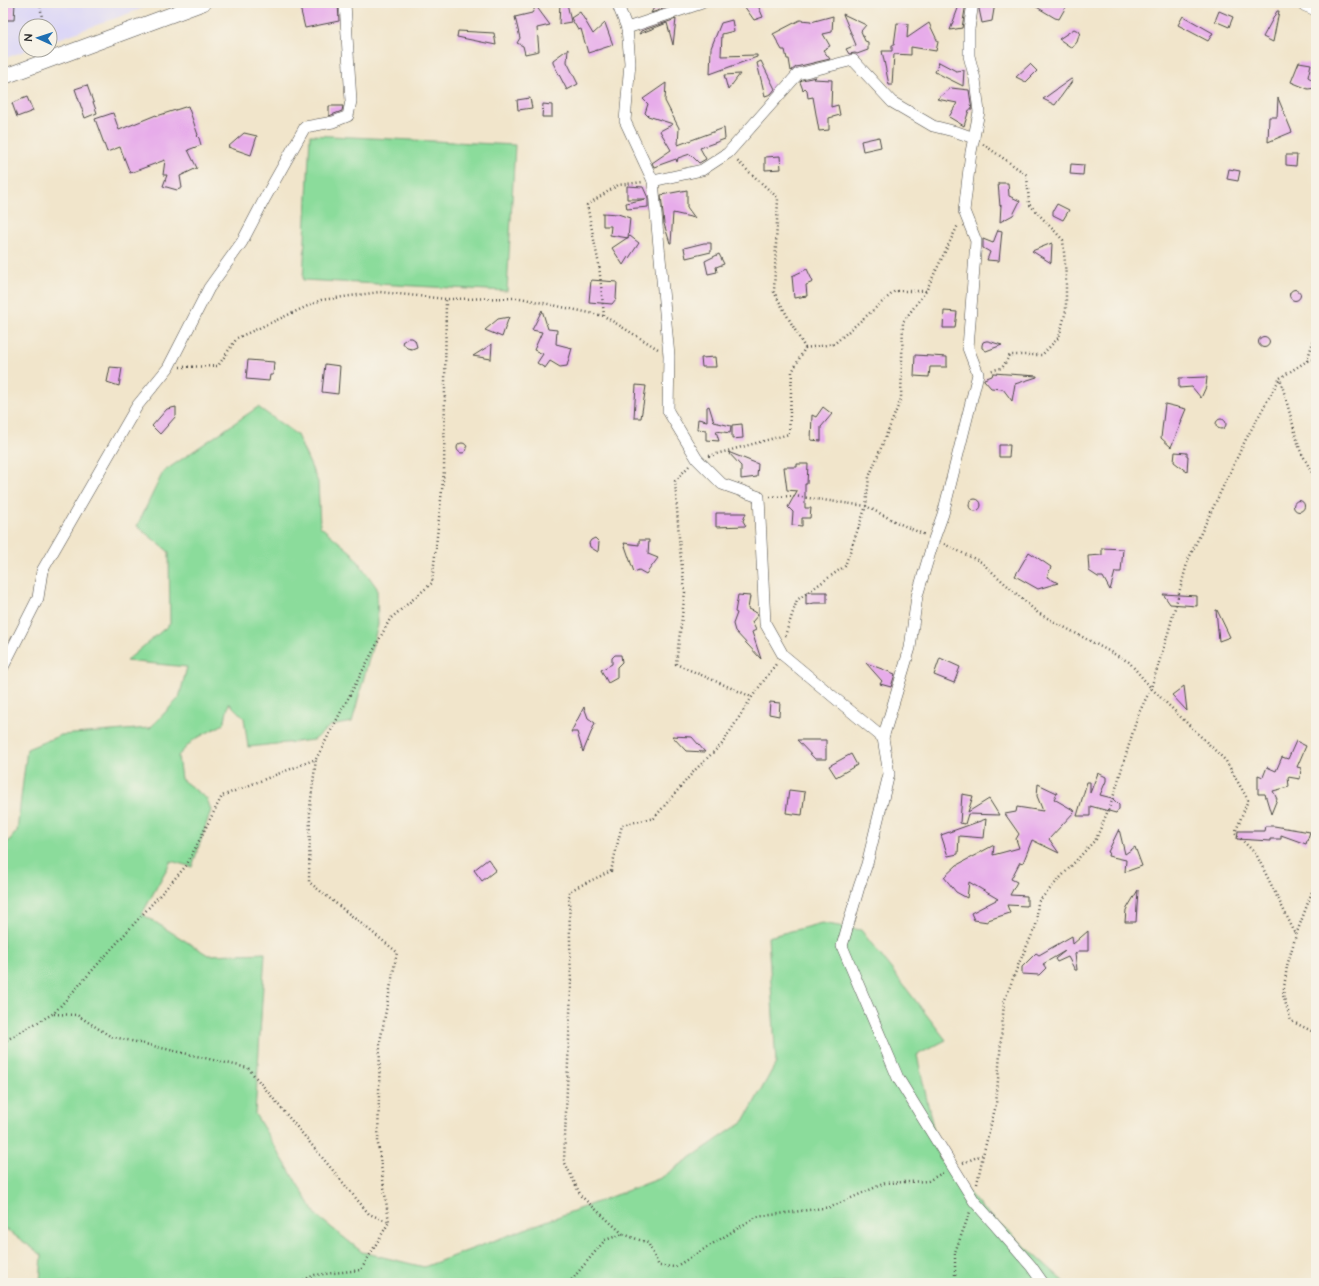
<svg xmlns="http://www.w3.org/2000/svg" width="1319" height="1286" font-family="'Architects Daughter',sans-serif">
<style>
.built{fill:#dbd6f7}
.green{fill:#8bdc9b;stroke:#5b8463}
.building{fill:#e7acea}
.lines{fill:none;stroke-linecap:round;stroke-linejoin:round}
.street-casing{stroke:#494743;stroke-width:12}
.secondary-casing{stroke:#494743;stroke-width:16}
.primary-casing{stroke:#494743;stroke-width:18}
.path{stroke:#494743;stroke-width:2.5;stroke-dasharray:1 3;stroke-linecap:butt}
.street{stroke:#fff;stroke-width:11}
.secondary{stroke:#fff;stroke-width:15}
.primary{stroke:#fff;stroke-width:17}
</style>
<rect width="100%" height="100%" fill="#f7f3e8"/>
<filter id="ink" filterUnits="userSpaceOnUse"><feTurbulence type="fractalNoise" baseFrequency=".025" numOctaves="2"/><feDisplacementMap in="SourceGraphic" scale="8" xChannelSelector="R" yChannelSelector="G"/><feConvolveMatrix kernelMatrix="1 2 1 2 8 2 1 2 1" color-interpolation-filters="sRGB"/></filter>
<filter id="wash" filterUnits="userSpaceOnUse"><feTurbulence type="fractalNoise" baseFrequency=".012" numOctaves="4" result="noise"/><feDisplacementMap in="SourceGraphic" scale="16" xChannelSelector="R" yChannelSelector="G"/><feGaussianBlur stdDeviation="0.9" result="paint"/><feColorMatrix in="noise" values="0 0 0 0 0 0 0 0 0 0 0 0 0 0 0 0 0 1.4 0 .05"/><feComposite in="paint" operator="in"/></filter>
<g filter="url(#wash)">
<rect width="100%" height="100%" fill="#f1e5cb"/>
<path class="built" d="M3,3H157L50,42V26H26V50H27L3,59Z"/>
<g class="green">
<path d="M310,135L515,145L507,291L303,280Z"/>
<path d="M258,407L297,435L318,482L320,526L352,553L377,588L378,625L352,722L330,726L314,740L248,747L244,718L229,703L224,724L193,740L178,756L181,779L207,799L211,810L192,867L171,861L142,914L208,955L265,953L255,1114L317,1216L362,1252L424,1267L661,1178L744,1121L776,1063L768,937L822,923L861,930L946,1040L917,1055L940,1159L980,1206L1066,1283H40L42,1255L3,1227V848L17,831L27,749L61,735L150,728L179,698L187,667L126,661L170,624L169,552L137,526L163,472Z"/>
</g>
<g id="blocks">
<g class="building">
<path d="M3,3H15L14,20H3Z"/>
<path d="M319,3H338L339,21L305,28L300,7Z"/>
<path d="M560,3H567L571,22L559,24Z"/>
<path d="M665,3L666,8L651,13L656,4Z"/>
<path d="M742,3H757L763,17L754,20Z"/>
<path d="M960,3H966L962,28L950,30Z"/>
<path d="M980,3H995L992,21L982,23L979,9Z"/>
<path d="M1067,5L1059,19L1055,18L1035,6Z"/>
<path d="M536,6L550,25L537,28L539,51L525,54L523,46L517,43L520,38L515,17L532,13Z"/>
<path d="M1219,11L1233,17L1229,27L1215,21Z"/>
<path d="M1277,11H1279L1273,42L1263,37Z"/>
<path d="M580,12L593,34L605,23L613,45L588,53L581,29L578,30L571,18Z"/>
<path d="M843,14L866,25L861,31L865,41L868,42V50L857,54L855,53L849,54L846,49L856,45Z"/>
<path d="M833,16L832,32L823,34L830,46L823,50L830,59L796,67L791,71L789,59H787L785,50H782L773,34L800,20L811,21V22Z"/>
<path d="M1183,16L1213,33L1208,41L1178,25Z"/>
<path d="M676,19L673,45L667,23L639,34L641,31Z"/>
<path d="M732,20L734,31L722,34L721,56L757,55V57L710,74L711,48L721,23Z"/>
<path d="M897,23L908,24L907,38L929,23L938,42L936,51L911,47V55L894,54L892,85H889L882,51H892V45H894Z"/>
<path d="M1074,29L1080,32L1077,42L1072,48L1059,39Z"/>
<path d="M458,31L494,33L496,45L457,37Z"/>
<path d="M568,49L567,62L578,84L567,90L553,63V60Z"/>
<path d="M761,61L775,89L771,94L765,96L757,63Z"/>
<path d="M939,62L956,71L964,70L963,86L935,72Z"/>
<path d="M1299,62L1311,64L1308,77L1316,82V88L1308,89L1291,82Z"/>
<path d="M1030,64L1037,71L1026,82L1016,77Z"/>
<path d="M740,74L728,90L724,75Z"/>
<path d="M816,77L813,79L832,80L831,107L838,105L840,115L829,118V130L819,131L813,97L808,98L807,90L805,88L803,90L800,82L802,80Z"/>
<path d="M1071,79L1073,80L1055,105L1043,99Z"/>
<path d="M666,83L665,101L679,128L678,145L724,128L725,139L700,148L706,159L699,163L690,154L678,158L677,162L676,159L654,167L652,163L671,150L660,131L673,124L648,116L645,113L648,104L643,99Z"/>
<path d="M87,85L97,113L85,118L75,89Z"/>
<path d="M951,88L969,90L972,110H969L964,126L949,117L957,103L937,99Z"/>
<path d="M27,97L33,111L17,117L12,103Z"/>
<path d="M530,98L532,108L518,110L517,100Z"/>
<path d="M1278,98L1292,132L1268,142L1269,117H1277Z"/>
<path d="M543,104L552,105V117H542Z"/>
<path d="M188,106L198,135L197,136L199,138L201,145L188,150L197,168L180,176L182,188L177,190L163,186L167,175H163L165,160L130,173L120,147L107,152L95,119L113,113L119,130L156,115L157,116Z"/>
<path d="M329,106H343L342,111L329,116Z"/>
<path d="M244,133L257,136L251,155L228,147Z"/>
<path d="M879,137L881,147L863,151L861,141Z"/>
<path d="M1286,155H1297L1296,166L1286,165Z"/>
<path d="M780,156L781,169L765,170V157Z"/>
<path d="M1071,164L1084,165L1083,175L1070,174Z"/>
<path d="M1229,169L1240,171L1238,181L1227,179Z"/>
<path d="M998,183H1008L1009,196L1020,201L1013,215L1000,222L1001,205L1000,206Z"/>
<path d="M627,186L643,187L648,198V207L627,209L626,203L646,199H627Z"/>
<path d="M687,190V207L695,218L673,213L671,243H670L664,224L661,195Z"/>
<path d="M1057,204L1069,210L1063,220L1053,215V211Z"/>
<path d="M603,213L618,214L630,218L628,238L610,235L611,226H603Z"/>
<path d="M998,230L1002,231L999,261L987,260L990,252L983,248V239L993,243Z"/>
<path d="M630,236L639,243L629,258L628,257L623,265L612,248Z"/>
<path d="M704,243H711V252L686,258L684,248Z"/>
<path d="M1052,243L1051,263L1032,251Z"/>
<path d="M719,254L724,264L716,267L717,272L708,274L705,261Z"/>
<path d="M807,269L813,282L806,285L807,296L794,298L792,276Z"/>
<path d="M591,280L617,282L616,299L612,304L589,302Z"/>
<circle cx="1295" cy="295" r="5.5"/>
<path d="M542,310L548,329L557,330L556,344L572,348L567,366L560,367L550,361L545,368L537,363L543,354L534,350L542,332L532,330Z"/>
<path d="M944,311L957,312L955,328H943Z"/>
<path d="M509,317L502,337L485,330L498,319Z"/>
<circle cx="1264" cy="342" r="5.5"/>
<path d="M408,338H412L415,340L417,347L412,349L407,348L402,342Z"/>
<path d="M986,341H988L1002,345L986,351L982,348V345L983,342Z"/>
<path d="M492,344L491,359L473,356Z"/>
<path d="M915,355L947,357V367H930L929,377L914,376Z"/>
<path d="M715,357L716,367H702L701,358Z"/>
<path d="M248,360L274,362L273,375H270L269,381L246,379Z"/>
<path d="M325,364L340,366L338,394L322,392Z"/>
<path d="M110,367L122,368L119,386L107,382Z"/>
<path d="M993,373L1037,376V377L1015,384L1012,401L1003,389L991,388L984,380V379L992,376Z"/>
<path d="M1207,377L1206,387L1201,398L1192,387L1179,388V378Z"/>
<path d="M636,385L646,386L641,418H634Z"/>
<path d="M1165,404L1186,409L1181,421H1182L1171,447L1161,438Z"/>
<path d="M709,406L714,422L731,426L730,433L716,431L719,441L706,440V430L697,429L698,419L707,421V407Z"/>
<path d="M176,407V416L160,434L152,426L167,409Z"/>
<path d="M823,407L832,414L821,427V441L811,440L812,415L816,417Z"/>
<circle cx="1221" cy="424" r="5"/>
<path d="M742,424L743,438L732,439V425Z"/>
<circle cx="462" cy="448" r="5"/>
<path d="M999,445H1010L1009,457H999Z"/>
<path d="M728,452L758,464L757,477L741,479V466Z"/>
<path d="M1175,452L1187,453V456H1188L1187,472L1174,462Z"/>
<path d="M797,464H808L807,484H805V508H811L810,518H802V526L792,525L793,512L788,507L797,491L787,490L784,467H797Z"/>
<circle cx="975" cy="505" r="6"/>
<circle cx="1299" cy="506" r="5.5"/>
<path d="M716,513H746L743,521L746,526L716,527Z"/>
<path d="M595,538L599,542L598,552L590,547L589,543L591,540Z"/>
<path d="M639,540H649L648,554L658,558L646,574L639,570L634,572L624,543L639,545Z"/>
<path d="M1102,548L1123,549L1121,572H1115L1110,590L1103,577H1098L1089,571L1088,556L1102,555Z"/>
<path d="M1029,552L1051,567L1047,577L1058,583L1038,589L1015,576Z"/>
<path d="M806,592H827V603H814L806,605Z"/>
<path d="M1163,594L1197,596V606L1170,604Z"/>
<path d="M738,595L750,596L748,609L757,613L758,615L752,622L756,630L752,632L761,659L735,631L733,624L737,613L735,612Z"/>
<path d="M1216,610H1217L1230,637L1219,641Z"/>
<path d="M615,655H621L622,662L617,667V678L608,683L601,670L612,664V658Z"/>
<path d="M940,658L960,667L954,683L934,675Z"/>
<path d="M866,663L895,674L891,687L880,684L882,681Z"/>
<path d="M1184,686L1187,711L1172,695Z"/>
<path d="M770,702L780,703L779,716L769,714Z"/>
<path d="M584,707L588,718L595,723L583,752L577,732H571Z"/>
<path d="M672,736L692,737L705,752L686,751Z"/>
<path d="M797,740H826V759H815Z"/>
<path d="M1296,741L1306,746L1297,767L1301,768L1300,779L1288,777L1289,787L1273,791L1277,799L1271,814L1265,794H1258V775L1263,777L1267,767L1276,771L1282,757L1288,759Z"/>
<path d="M851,754L857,765L836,777L829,766Z"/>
<path d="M1098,773L1106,777V781L1100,795L1112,798L1119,805V809L1116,813L1090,806V816H1077L1087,782H1090V793Z"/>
<path d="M1038,784L1057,793L1054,799L1075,811L1049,839L1059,853L1032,840L1023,863L1020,862L1011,879L1017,882L1010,895L1027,896V906L1007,905L1010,913L988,920V922L974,920L971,913L998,899L969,882L967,898L956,892L944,877L957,865L994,845L993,855L1019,848L1016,839L1019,834L1005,814L1016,812L1017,807L1043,811L1037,796Z"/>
<path d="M789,790L805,792L802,815L786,813Z"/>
<path d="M962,794L973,796L968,812L989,799L999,815L968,814L965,824L960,823Z"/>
<path d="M986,819L984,838L959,836L958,854L948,856L941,835Z"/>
<path d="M1265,826H1274L1310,832L1306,844L1281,835V839H1270V841L1237,839L1238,831H1264Z"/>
<path d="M1119,829L1125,854L1135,847L1142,866L1125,872L1126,860L1108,856L1109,852H1108Z"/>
<path d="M488,859L496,870L482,881L474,870Z"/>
<path d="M1138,890L1136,922H1125L1126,910Z"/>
<path d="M1088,931V951H1079L1075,954L1077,970H1075L1068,957L1057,962L1055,959L1065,951L1043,964L1046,968L1039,975L1022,974V967L1036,953L1039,955L1072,936L1073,944Z"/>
</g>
</g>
</g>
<g filter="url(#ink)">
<use href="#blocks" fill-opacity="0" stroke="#494743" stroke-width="1"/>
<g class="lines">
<g class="street-casing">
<g id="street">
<path d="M617,3L627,28L702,3"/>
<path d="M973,3L969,29V56L975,79L979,112L971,152L964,211L976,241L968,348L978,374L943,514L934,539L917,596L910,648L883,738L889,774L867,864L859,887L842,946L898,1078L974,1201L1031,1266L1043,1283"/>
<path d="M627,28L630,63L625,121L653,181"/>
<path d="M3,667L38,598L42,571L137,406L168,368L209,288L242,242L265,198L305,127L333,122L348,116L351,101L345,3"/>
<path d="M883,738L783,655L765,623L759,497L722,484L697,459L668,411L669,356L653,181L702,170L728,153L798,74L853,60L892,102L933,126L957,132L974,138"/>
</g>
</g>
<g class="secondary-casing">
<path id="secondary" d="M3,77L203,3"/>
</g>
<g class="primary-casing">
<path id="primary" d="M1306,3L1316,7"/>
</g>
<g class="path">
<path d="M40,3L43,26"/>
<path d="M983,144L1027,175L1029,204L1063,240L1066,277V311L1059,337L1042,355H1010L1002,368L989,371"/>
<path d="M604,316L599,265L587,205L618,185L643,182"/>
<path d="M805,348L834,344L895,291H926"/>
<path d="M1316,359L1307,361L1280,378L1300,450L1316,480"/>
<path d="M1307,361L1316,332"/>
<path d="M180,367L218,366L237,338L321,300L380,292L446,299L520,298L604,316L658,349"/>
<path d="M709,456L789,434L792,372L805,348L774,292L778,198L736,160"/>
<path d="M689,466L675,481L680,551L685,592L676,664L752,697"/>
<path d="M770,497L794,496L866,506L896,522L925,535"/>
<path d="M944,544L981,562L1038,613L1129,662L1151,688L1226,761L1248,800L1235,833L1256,854L1296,935"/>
<path d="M785,636L797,600L845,566L866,506L869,477L901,399L903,322L926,291L958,225"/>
<path d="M1316,881L1296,935L1287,966L1283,995L1291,1021L1316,1033"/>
<path d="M54,1014L77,1015L110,1036L248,1068L369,1214L389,1222"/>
<path d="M3,1042L54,1013L186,866L222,796L316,759L390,619L432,583L444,471L446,299"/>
<path d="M963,1163L982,1155"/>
<path d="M977,1184L983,1155L996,1105L1004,1002L1019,963L1036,926L1038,902L1096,839L1112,801L1138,715L1151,688L1167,637L1188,560L1246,439L1280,378"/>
<path d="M623,1234L581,1196L564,1161L571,989L569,891L611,871L622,825L654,818L695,770L722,744L752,697L776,664"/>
<path d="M296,1283L315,1275L361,1270L389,1222L378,1144L380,1042L397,952L309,882L310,807L316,759"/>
<path d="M569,1283L605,1240L623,1234L648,1243L659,1266L675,1267L756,1217L831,1207L885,1183L928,1181L944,1172"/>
<path d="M955,1283V1252L970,1212"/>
</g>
<use href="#street" class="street"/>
<use href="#secondary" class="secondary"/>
<use href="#primary" class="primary"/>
</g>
</g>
<rect width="1319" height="1286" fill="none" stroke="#f7f3e8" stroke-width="16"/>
<g transform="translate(38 38) rotate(273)"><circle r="19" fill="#f7f3e8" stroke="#a5a39c"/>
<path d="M0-3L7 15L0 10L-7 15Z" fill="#1f6fb2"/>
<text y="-6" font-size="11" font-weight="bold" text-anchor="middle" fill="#2b2b2b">N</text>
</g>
</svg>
